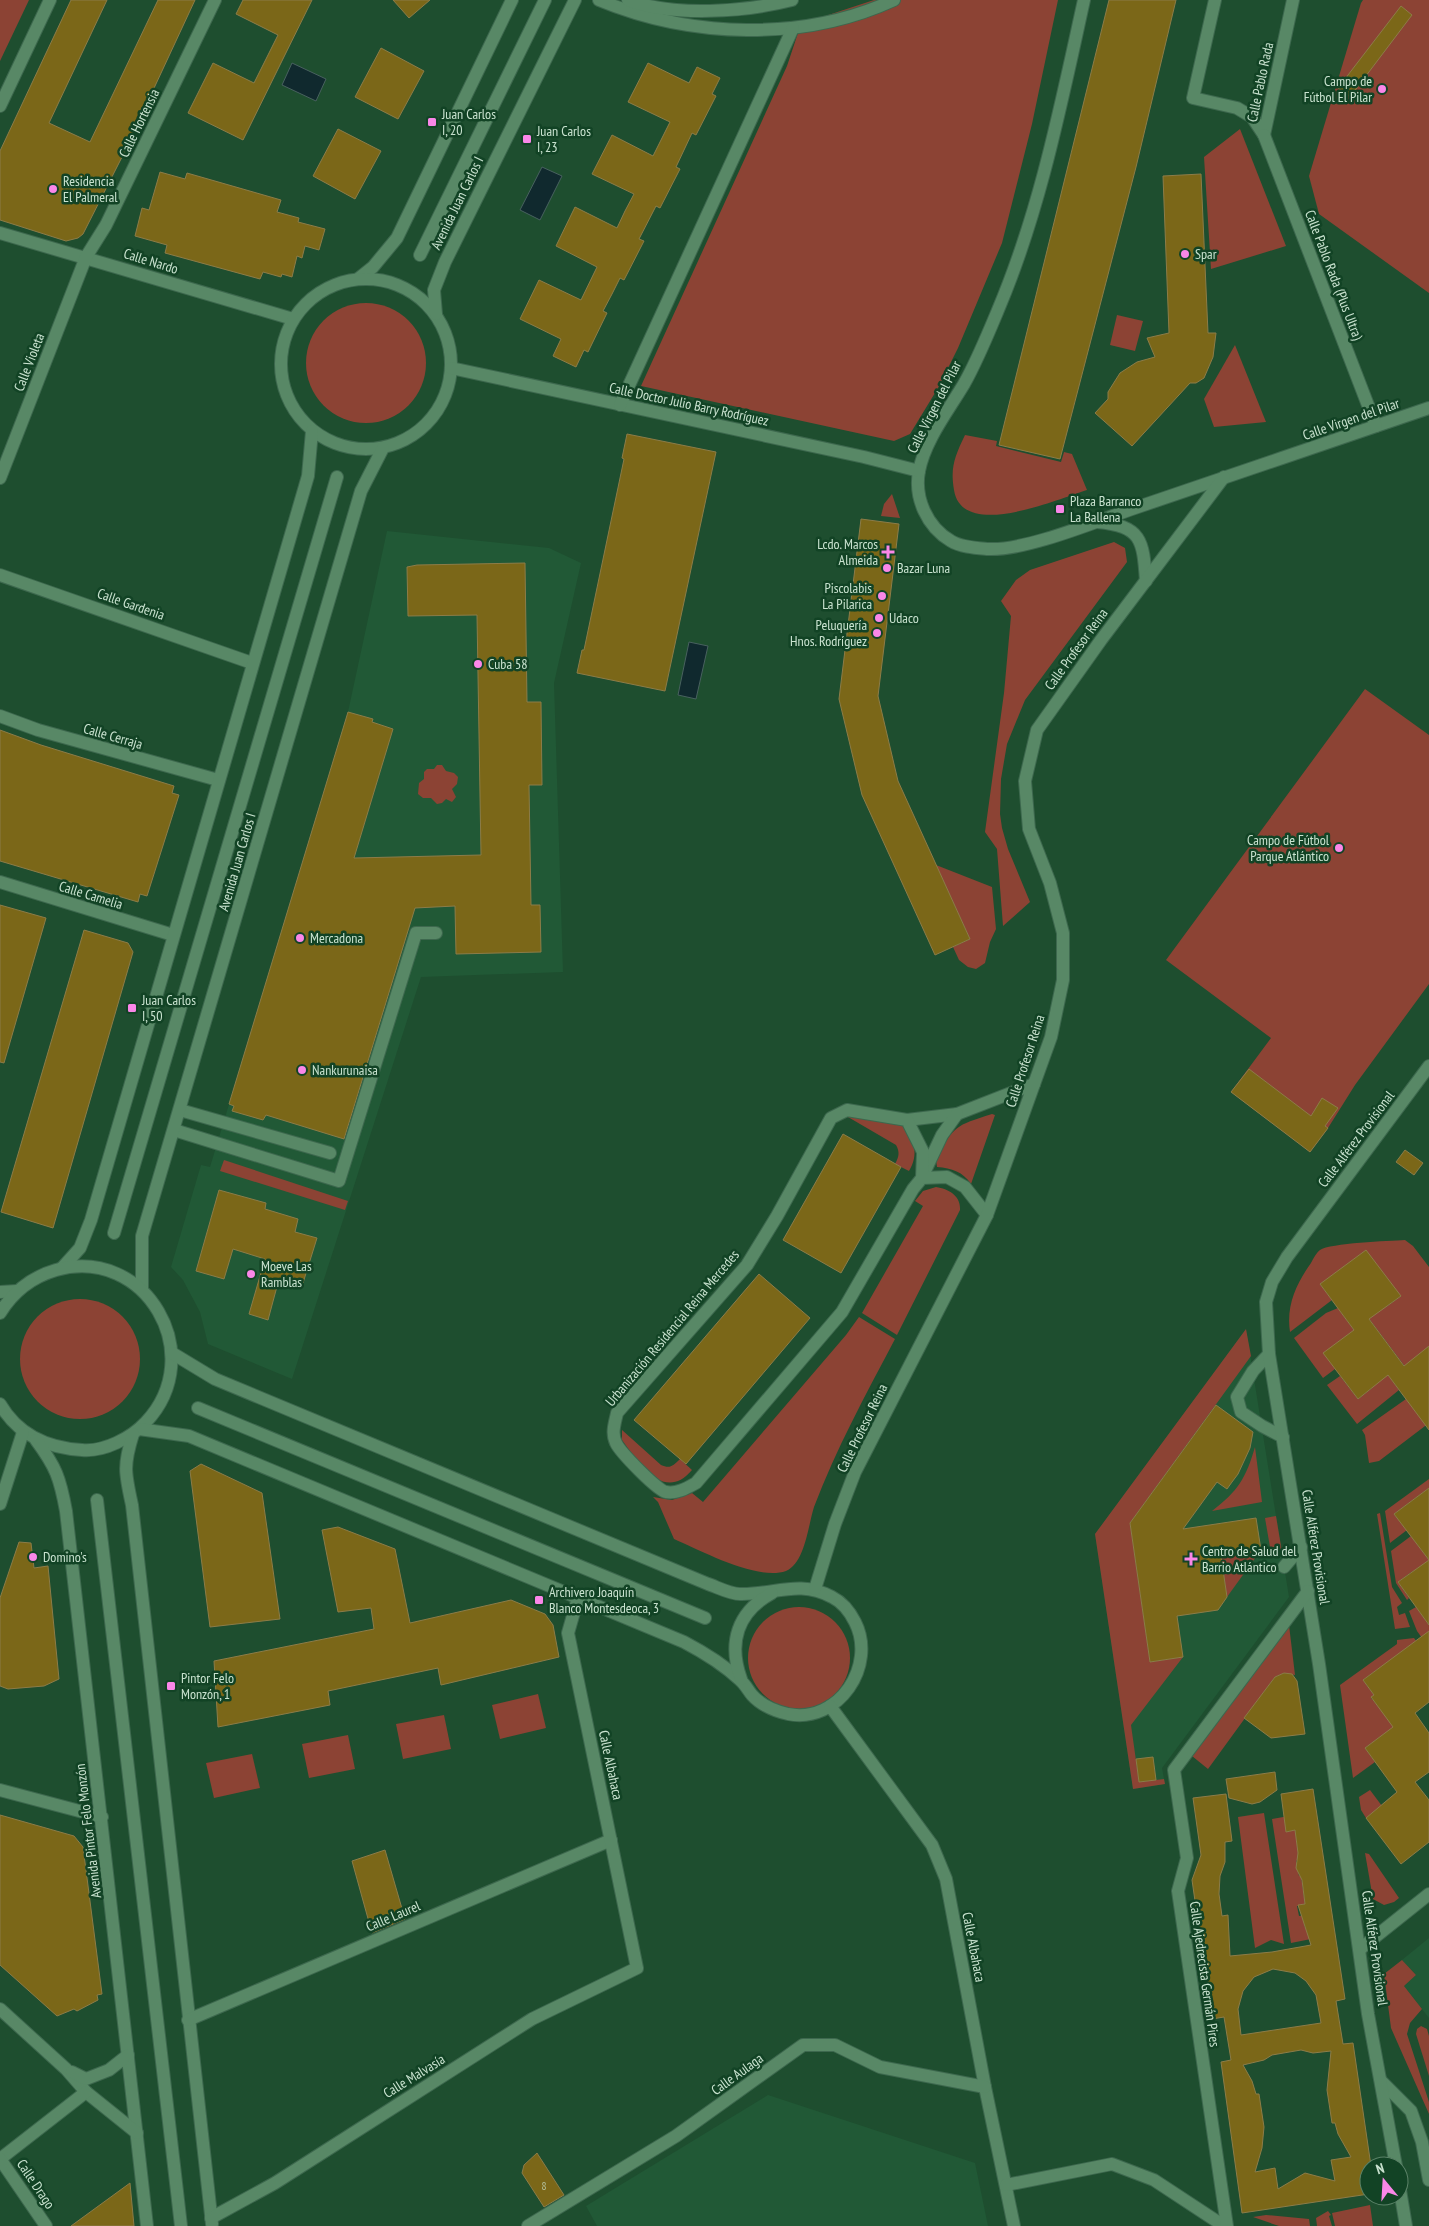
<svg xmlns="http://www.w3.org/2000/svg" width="1429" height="2226" font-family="'PT Sans Narrow',sans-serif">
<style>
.built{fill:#215936}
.green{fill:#8c4334}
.water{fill:#10292e;stroke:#48615f}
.building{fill:#7b6718;stroke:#8c7c48;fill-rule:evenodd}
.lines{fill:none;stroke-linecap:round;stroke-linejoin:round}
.minor-casing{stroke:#3d684e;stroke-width:14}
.minor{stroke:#588866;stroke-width:12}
.poi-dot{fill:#fa87e8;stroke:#124325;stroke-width:2}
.labels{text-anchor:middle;stroke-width:5;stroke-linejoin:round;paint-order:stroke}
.number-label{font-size:11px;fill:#b6c4a2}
.poi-label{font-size:14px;fill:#cae3d0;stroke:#124325;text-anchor:start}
.street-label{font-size:14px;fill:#cae3d0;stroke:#124325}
</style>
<rect width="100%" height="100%" fill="#1e4e2f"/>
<g class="built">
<path d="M387,531L549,548L581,563L554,683L563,972L421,977L292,1379L208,1344L200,1312L183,1280L171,1267L201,1165L210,1167L348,712Z"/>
<path d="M1246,1329L1289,1597L1162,1768L1165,1784L1133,1789L1095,1534Z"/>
<path d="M1429,1938V2018L1404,1986L1416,1975L1402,1960Z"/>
<path d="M768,2095L975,2163L988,2226H597L586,2206Z"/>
</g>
<g class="green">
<path d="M0,0H29L0,61Z"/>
<path d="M874,0H1058L1032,124L1002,243L958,348L938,388L910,434L894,441L641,386L787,66L801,24Z"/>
<path d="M1363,0H1429V293L1319,214L1309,176L1361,3Z"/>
<path d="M1240,129L1286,246L1211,269L1204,157Z"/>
<circle cx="366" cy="363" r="60"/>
<path d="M1117,315L1143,321L1135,351L1110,345Z"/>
<path d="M1235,345L1266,422L1214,427L1204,399Z"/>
<path d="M965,435L997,441L996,446L1061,462L1064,452L1072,454L1087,490C1058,499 962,541 954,490C950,467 955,456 965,435Z"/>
<path d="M892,494L900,518L881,516L884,504Z"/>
<path d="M1114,542L1125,548L1127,562L1025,700L1007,744L1001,779L1000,814L1002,828L1008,849L1030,902L1003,926L997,849L985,832L1004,693L1011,616L1001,601L1016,580L1030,570Z"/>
<path d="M1365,689L1429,735V984L1355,1085L1328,1128L1310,1152L1231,1092L1271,1038L1166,960Z"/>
<path d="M437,765H442L446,771L454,773L458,777L457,784L452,789L456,797L452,802L446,799L442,803L437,804L431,798H423L418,794L419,783L424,779V772L427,769H434Z"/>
<path d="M936,865L992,887L996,929L990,942L985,963L976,969L968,967L959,960L953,947L970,939Z"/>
<path d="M992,1114L995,1115L971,1184C963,1172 952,1168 937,1167L936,1160C954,1125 955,1126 992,1114Z"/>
<path d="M852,1115L902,1125C915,1139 919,1155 909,1171L895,1164C899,1157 900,1152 896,1145L848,1117Z"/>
<path d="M224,1160L348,1201L345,1210L220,1171Z"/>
<path d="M936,1187C949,1189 961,1196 960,1210L897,1335L862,1313L923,1206L915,1201L923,1191Z"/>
<path d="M1405,1240L1413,1246L1429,1267V1346L1409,1372L1364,1312L1380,1300L1386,1307L1401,1296L1320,1284L1332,1300L1290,1332C1286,1306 1296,1284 1311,1263C1313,1259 1316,1253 1320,1250C1330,1243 1389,1241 1405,1240Z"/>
<circle cx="80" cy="1359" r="60"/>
<path d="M1338,1308L1359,1337L1335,1369L1323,1378L1294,1338L1326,1313Z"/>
<path d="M859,1317L895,1339C866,1394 836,1449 814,1507C808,1526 805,1563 786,1571C757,1581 702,1551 674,1539L658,1502L653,1497L672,1500L692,1493L703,1502L846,1335Z"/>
<path d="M1246,1329L1251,1356L1130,1523L1150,1662L1183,1657L1131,1725L1139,1782L1164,1779L1165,1784L1133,1789L1095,1534Z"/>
<path d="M1384,1369L1399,1390L1357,1424L1327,1385L1340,1376L1358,1399L1372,1388L1368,1381Z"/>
<path d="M1406,1399L1429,1423L1379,1461L1369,1463L1365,1435L1362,1430Z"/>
<path d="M622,1430L661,1465C670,1469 673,1466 680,1459L692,1470C664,1503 639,1463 622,1440Z"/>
<path d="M1255,1447L1262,1502L1212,1511C1238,1491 1246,1478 1255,1447Z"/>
<path d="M1429,1479V1488L1394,1514L1407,1530L1390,1543L1385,1511Z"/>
<path d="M1380,1513L1392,1587L1402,1603L1397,1607L1399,1615L1405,1613L1410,1627L1395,1629L1377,1514Z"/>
<path d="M1276,1516L1282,1552L1271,1553L1265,1518Z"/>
<path d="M1411,1536L1429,1560L1418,1578L1413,1571L1398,1582L1409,1598L1407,1600L1396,1583L1391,1551Z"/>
<path d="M1261,1550L1227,1597L1221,1556Z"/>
<path d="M1416,1607L1429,1625V1648L1417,1631L1409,1611Z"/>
<circle cx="799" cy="1658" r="51"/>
<path d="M1289,1625L1295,1675L1284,1673L1275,1677L1208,1769L1192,1756Z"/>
<path d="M1414,1638L1429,1659L1378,1669L1363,1680L1374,1695L1371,1698L1402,1733L1380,1737L1365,1748L1375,1762L1353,1778L1340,1685L1397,1644V1640Z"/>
<path d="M538,1694L546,1728L500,1739L492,1705Z"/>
<path d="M444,1715L451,1749L403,1759L396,1724Z"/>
<path d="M348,1735L355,1769L309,1778L302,1744Z"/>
<path d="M252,1754L260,1788L214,1798L206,1763Z"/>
<path d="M1370,1790L1382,1806L1366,1818L1361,1810L1359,1797Z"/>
<path d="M1264,1813L1284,1944L1271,1940L1255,1948L1238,1817Z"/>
<path d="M1289,1816L1286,1832L1295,1830L1299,1858L1296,1861L1299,1876H1301L1305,1904L1297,1906L1299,1916L1305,1915L1304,1925L1311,1939L1291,1943L1272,1819Z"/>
<path d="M1365,1853L1369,1854L1399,1898L1394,1902L1384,1905L1373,1899Z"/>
<path d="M1402,1960L1416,1975L1404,1986L1422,2009L1410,2023L1407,2034L1429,2102V2114L1391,2028L1384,1974Z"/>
<path d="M1421,2026L1427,2029L1429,2036V2076L1416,2034L1417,2029Z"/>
<path d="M1370,2205L1373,2226H1335L1332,2213Z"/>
<path d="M1328,2211L1331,2215L1329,2216L1332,2226H1317L1316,2218Z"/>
<path d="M1266,2215L1309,2219L1310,2226H1279L1253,2217Z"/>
</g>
<g class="water">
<path d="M292,63L326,79L316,101L282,85Z"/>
<path d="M542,167L562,176L540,220L520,210Z"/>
<path d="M689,642L708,646L696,699L678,695Z"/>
</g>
<g class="building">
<path d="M71,0H107L49,123L90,142L158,0H195L122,157L83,234L78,238L66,241L0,220V151Z"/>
<path d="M243,0H312L243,140L188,113L213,63L254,83L278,35L236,14Z"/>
<path d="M393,0H430L409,18Z"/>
<path d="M1109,0H1176L1136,167L1060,459L999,445Z"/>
<path d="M1401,6L1412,15L1350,97L1338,88Z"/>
<path d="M381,48L424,71L398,119L355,97Z"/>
<path d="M648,63L689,83L697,67L720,78L712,94L716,96L696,135L692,133L676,167L680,169L660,208L656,206L639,239L644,241L624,280L620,278L612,294L603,311L607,313L588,352L584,350L576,367L553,356L561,339L520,319L539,280L581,300L597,267L556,246L575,207L617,228L625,211L634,194L592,174L612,135L653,156L670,122L628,102Z"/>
<path d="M338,129L381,151L355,199L313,176Z"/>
<path d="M160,172L185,179L187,173L281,200L277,212L299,218L298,222L325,229L319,250L305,246L302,258L297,256L292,277L282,274L281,277L263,272L260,279L165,253L167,245L135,236L142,208L149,210Z"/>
<path d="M1201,174L1208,333H1216L1213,357L1204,378L1196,383H1190L1132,446L1095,413L1108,399V392L1120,373L1137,362L1155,357L1147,338L1169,333L1163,176Z"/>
<path d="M627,434L716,452L665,691L577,673L582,650H584L624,459L622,458Z"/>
<path d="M861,519L899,524L878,696L898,781L970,939L935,955L862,795L839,699Z"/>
<path d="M525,563L527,702H541L542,785H529L531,905H540L541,952L456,954L455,906L415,908L344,1139L266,1115L263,1120L232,1111L234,1106L229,1104L348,712L373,719L372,722L393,729L354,858L481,855L477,615L408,616L407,567L417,565Z"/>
<path d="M0,730L41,745L174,786L172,793L179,795L147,896L140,894L138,902L0,861Z"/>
<path d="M0,905L46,918L4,1063L0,1062Z"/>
<path d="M84,930L128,943L133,952L53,1228L1,1212Z"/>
<path d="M1249,1069L1311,1116L1322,1098L1338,1108L1325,1126L1328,1128L1310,1152L1231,1092Z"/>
<path d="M843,1134L901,1167L841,1273L783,1240Z"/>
<path d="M1405,1150L1423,1163L1414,1175L1396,1162Z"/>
<path d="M219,1190L266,1203L265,1209L298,1219L295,1232L317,1238L303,1283L290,1280L289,1282L279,1279L268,1320L249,1314L265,1259L233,1249L224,1279L196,1271Z"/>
<path d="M1366,1250L1401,1296L1369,1319L1404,1366L1429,1346V1430L1388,1375L1358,1399L1323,1353L1354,1330L1320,1284Z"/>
<path d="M759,1274L810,1318L686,1464L634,1420Z"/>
<path d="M1216,1405L1253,1432L1250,1448L1238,1474L1232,1482L1227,1489L1217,1482L1183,1529L1256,1518L1261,1550L1221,1556L1227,1597L1218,1610L1177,1616L1183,1657L1150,1662L1130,1523Z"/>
<path d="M201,1464L262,1493L280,1619L210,1627L190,1471Z"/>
<path d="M1429,1488V1625L1398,1582L1429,1560L1394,1514Z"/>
<path d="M338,1527L395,1549L410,1623L511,1600L545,1614L553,1625L559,1657L441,1685L438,1668L328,1691L330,1705L218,1727L214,1661L374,1629L371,1608L338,1612L322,1530Z"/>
<path d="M19,1542L31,1543L34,1568L48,1566L59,1679L44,1686L8,1689L0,1686V1598Z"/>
<path d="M1429,1631V1702L1415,1713L1429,1733V1772L1415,1782L1429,1800V1842L1401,1864L1366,1818L1397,1792L1365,1748L1393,1727L1371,1697L1374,1695L1363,1680Z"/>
<path d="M1284,1673L1292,1674L1297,1681L1305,1734L1271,1738L1244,1718L1275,1677Z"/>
<path d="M1153,1757L1156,1780L1139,1782L1136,1759Z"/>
<path d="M1275,1772L1277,1790L1260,1802L1252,1804L1229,1798L1226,1779Z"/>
<path d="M1313,1789L1345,1999L1336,2001L1343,2044L1353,2043L1371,2166H1369V2194L1242,2213L1221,2062L1231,2060L1224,2017L1212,2019L1192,1880L1201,1855L1193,1798L1226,1794L1232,1841L1225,1842V1862L1220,1876L1219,1894L1222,1916L1228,1915L1230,1956L1272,1952L1311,1945L1298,1905L1305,1904L1302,1880L1296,1868L1298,1853L1295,1830L1286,1832L1281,1794ZM1273,1969L1295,1973L1306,1981L1316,1995L1321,2023L1241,2035L1238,2009L1243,1991L1254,1977ZM1301,2050L1313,2053L1331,2051L1327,2090L1332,2123H1335L1338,2134L1351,2157L1331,2160L1335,2181L1305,2173L1278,2189L1275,2168L1255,2172L1262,2148L1264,2127L1259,2094H1256L1252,2081L1243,2065L1264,2060L1272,2055Z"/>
<path d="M0,1815L74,1836L83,1847L102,1994L97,1995L98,2000L77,2011L74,2009L57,2016L0,1965Z"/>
<path d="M385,1850L405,1919L372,1933L352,1861Z"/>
<path d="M537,2153L564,2195L544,2207L522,2173L524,2165Z"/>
<path d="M130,2183L134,2226H71Z"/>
</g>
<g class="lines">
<g class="minor-casing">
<g id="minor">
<path d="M599,0C691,38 803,42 894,0"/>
<path d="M628,0C674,17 745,12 792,0"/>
<path d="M1084,0C1061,104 1040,211 998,310C988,334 977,361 964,384C948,411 925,440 919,471C914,498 927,527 951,541C960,547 977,548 988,549C1026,551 1097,521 1135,508C1233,474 1331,442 1429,408"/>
<path d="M1215,0L1193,98L1237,108L1252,117L1264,135L1293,0"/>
<path d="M0,106L50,0"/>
<path d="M1264,135L1376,426"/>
<path d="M0,233L293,319"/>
<path d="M420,255L545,0"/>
<path d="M358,279L373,267L397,238L512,0"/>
<circle cx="366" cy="364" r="85"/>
<path d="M436,314L434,290L445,262L575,0"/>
<path d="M451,368L864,457L919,471"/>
<path d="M620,405L793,28"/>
<path d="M0,478L86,257L106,225L215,0"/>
<path d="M1097,522C1142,526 1143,540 1146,581"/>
<path d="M0,575L252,663"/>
<path d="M0,716L38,730L218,780"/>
<path d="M0,882L173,935"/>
<path d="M180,1110L330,1153"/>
<path d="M907,1120L957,1114L1034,1084"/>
<path d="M174,1130L339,1181L416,933H436"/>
<path d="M925,1171L942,1135L957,1114"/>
<path d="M922,1178L923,1152L907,1120L847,1110L831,1118L777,1216L747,1265L617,1413C615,1423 611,1433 616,1443C620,1452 658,1491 666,1492C677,1494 687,1488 696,1483L842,1312L913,1189L922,1178L947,1177L965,1187L987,1215"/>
<path d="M114,1233L337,477"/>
<path d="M62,1268L80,1248L91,1220L308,476L312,431"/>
<path d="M142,1290V1236L361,491L383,448"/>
<path d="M0,1292L17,1291"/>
<path d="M0,1313C13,1292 32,1277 56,1270C146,1245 209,1355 146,1422C131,1438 104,1452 82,1450C47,1448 18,1435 0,1404"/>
<path d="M1269,1354L1253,1371L1237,1397L1241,1412L1262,1426L1283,1437"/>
<path d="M198,1408L705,1618"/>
<path d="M139,1429L189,1436L684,1642C705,1653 723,1664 740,1680C745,1684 748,1690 752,1695C761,1705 775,1711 788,1714C839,1724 877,1665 855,1622C850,1612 842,1602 832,1597C799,1579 774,1595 740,1594C730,1594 717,1587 708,1584L215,1379L172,1353"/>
<path d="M133,1434C123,1466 125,1473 132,1505L212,2224"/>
<path d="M36,1440C56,1467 60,1478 66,1511L147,2226"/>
<path d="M97,1500L181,2226"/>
<path d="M0,1504L23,1432"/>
<path d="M1284,1567L1301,1547"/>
<path d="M815,1589L835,1524L855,1472L987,1215L1051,1037L1063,980V933L1050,883L1029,829L1025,781L1037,730L1101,640L1224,477"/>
<path d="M741,1679C728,1643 737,1612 772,1593"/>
<path d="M830,1706L932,1845L946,1879L985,2087L1014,2226"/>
<path d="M0,1790L102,1817"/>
<path d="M1360,1949L1429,1894"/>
<path d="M0,2009L66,2069L86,2092L137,2133"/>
<path d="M188,2020L611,1840"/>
<path d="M72,2072L86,2079L109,2070L128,2055"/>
<path d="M1381,2081L1411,2111L1422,2142L1429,2180"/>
<path d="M0,2159L86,2092"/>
<path d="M0,2159L46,2226"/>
<path d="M1396,2166L1368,2014L1319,1664L1269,1354L1266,1302L1272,1282L1287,1257L1429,1066"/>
<path d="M1399,2184L1406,2226"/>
<path d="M1006,2185L1112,2164L1154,2180L1224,2226"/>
<path d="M211,2218L275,2183L532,2019L637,1968L568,1633L578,1598"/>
<path d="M528,2226L676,2136L803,2045H835L880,2067L985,2087"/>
<path d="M1227,2226L1178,1891L1187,1858L1174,1770L1308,1591"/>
</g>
</g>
<use href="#minor" class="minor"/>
</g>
<g class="poi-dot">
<circle cx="1382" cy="89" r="5"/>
<rect x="427" y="117" width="10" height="10" rx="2.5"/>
<rect x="522" y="134" width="10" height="10" rx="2.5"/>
<circle cx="53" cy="189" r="5"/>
<circle cx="1185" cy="254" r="5"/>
<rect x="1055" y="504" width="10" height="10" rx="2.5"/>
<path d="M885.5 544.5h5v5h5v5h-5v5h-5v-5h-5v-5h5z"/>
<circle cx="887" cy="568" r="5"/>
<circle cx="882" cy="596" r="5"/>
<circle cx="879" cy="618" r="5"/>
<circle cx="877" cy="633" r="5"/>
<circle cx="478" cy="664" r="5"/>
<circle cx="1339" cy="848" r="5"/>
<circle cx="300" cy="938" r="5"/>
<rect x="127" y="1003" width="10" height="10" rx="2.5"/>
<circle cx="302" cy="1070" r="5"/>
<circle cx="251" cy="1274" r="5"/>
<circle cx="33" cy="1557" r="5"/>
<path d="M1188.5 1551.5h5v5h5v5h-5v5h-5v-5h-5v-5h5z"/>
<rect x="534" y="1595" width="10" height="10" rx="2.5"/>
<rect x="166" y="1681" width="10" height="10" rx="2.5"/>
</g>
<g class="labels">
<g class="number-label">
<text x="544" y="2190">8</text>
</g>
<g class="poi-label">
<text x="1372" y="86" text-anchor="end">Campo de<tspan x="1372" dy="16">Fútbol El Pilar</tspan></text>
<text x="442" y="119">Juan Carlos<tspan x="442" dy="16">I, 20</tspan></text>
<text x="537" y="136">Juan Carlos<tspan x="537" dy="16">I, 23</tspan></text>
<text x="63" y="186">Residencia<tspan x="63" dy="16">El Palmeral</tspan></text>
<text x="1195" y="259">Spar</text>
<text x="1070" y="506">Plaza Barranco<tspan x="1070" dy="16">La Ballena</tspan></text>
<text x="878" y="549" text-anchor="end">Lcdo. Marcos<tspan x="878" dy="16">Almeida</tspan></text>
<text x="897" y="573">Bazar Luna</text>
<text x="872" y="593" text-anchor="end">Piscolabis<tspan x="872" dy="16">La Pilarica</tspan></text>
<text x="889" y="623">Udaco</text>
<text x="867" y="630" text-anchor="end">Peluquería<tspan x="867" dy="16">Hnos. Rodríguez</tspan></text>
<text x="488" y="669">Cuba 58</text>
<text x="1329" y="845" text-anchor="end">Campo de Fútbol<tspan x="1329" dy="16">Parque Atlántico</tspan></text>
<text x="310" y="943">Mercadona</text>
<text x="142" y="1005">Juan Carlos<tspan x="142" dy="16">I, 50</tspan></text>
<text x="312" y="1075">Nankurunaisa</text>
<text x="261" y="1271">Moeve Las<tspan x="261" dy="16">Ramblas</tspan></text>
<text x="1202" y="1556">Centro de Salud del<tspan x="1202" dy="16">Barrio Atlántico</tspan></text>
<text x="43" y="1562">Domino's</text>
<text x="549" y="1597">Archivero Joaquín<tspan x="549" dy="16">Blanco Montesdeoca, 3</tspan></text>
<text x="181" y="1683">Pintor Felo<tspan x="181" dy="16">Monzón, 1</tspan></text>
</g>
<g class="street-label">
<text transform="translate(1260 82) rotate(-78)" y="5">Calle Pablo Rada</text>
<text transform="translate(139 123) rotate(-64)" y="5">Calle Hortensia</text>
<text transform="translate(457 203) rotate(-64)" y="5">Avenida Juan Carlos I</text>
<text transform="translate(151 261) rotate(17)" y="5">Calle Nardo</text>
<text transform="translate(1334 275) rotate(69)" y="5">Calle Pablo Rada (Plus Ultra)</text>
<text transform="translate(29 362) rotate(-69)" y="5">Calle Violeta</text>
<text transform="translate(689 404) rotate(12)" y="5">Calle Doctor Julio Barry Rodríguez</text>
<text transform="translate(934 407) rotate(-63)" y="5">Calle Virgen del Pilar</text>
<text transform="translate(1351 419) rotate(-19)" y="5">Calle Virgen del Pilar</text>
<text transform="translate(131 604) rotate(19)" y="5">Calle Gardenia</text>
<text transform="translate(1076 649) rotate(-54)" y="5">Calle Profesor Reina</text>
<text transform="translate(113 736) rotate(16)" y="5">Calle Cerraja</text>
<text transform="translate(237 862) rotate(-74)" y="5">Avenida Juan Carlos I</text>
<text transform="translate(91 895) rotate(17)" y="5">Calle Camelia</text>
<text transform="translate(1025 1061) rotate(-72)" y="5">Calle Profesor Reina</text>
<text transform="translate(1356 1139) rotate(-53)" y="5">Calle Alférez Provisional</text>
<text transform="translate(672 1328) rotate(-50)" y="5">Urbanización Residencial Reina Mercedes</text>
<text transform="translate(862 1428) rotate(-64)" y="5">Calle Profesor Reina</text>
<text transform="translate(1316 1547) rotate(81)" y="5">Calle Alférez Provisional</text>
<text transform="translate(611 1765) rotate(78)" y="5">Calle Albahaca</text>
<text transform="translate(88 1831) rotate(-97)" y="5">Avenida Pintor Felo Monzón</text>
<text transform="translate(393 1916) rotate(-23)" y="5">Calle Laurel</text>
<text transform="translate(974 1947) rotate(79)" y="5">Calle Albahaca</text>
<text transform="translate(1375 1948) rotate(82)" y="5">Calle Alférez Provisional</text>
<text transform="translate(1205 1974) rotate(82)" y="5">Calle Ajedrecista Germán Pires</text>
<text transform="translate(737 2074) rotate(-36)" y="5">Calle Aulaga</text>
<text transform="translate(414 2076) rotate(-32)" y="5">Calle Malvasía</text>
<text transform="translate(36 2184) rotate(56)" y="5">Calle Drago</text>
</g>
</g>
<g transform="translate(1384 2181) rotate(342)"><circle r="24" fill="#124325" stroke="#5c8369"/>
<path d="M0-4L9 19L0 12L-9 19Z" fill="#fa87e8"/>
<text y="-8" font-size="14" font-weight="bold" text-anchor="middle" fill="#cae3d0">N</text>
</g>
</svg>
